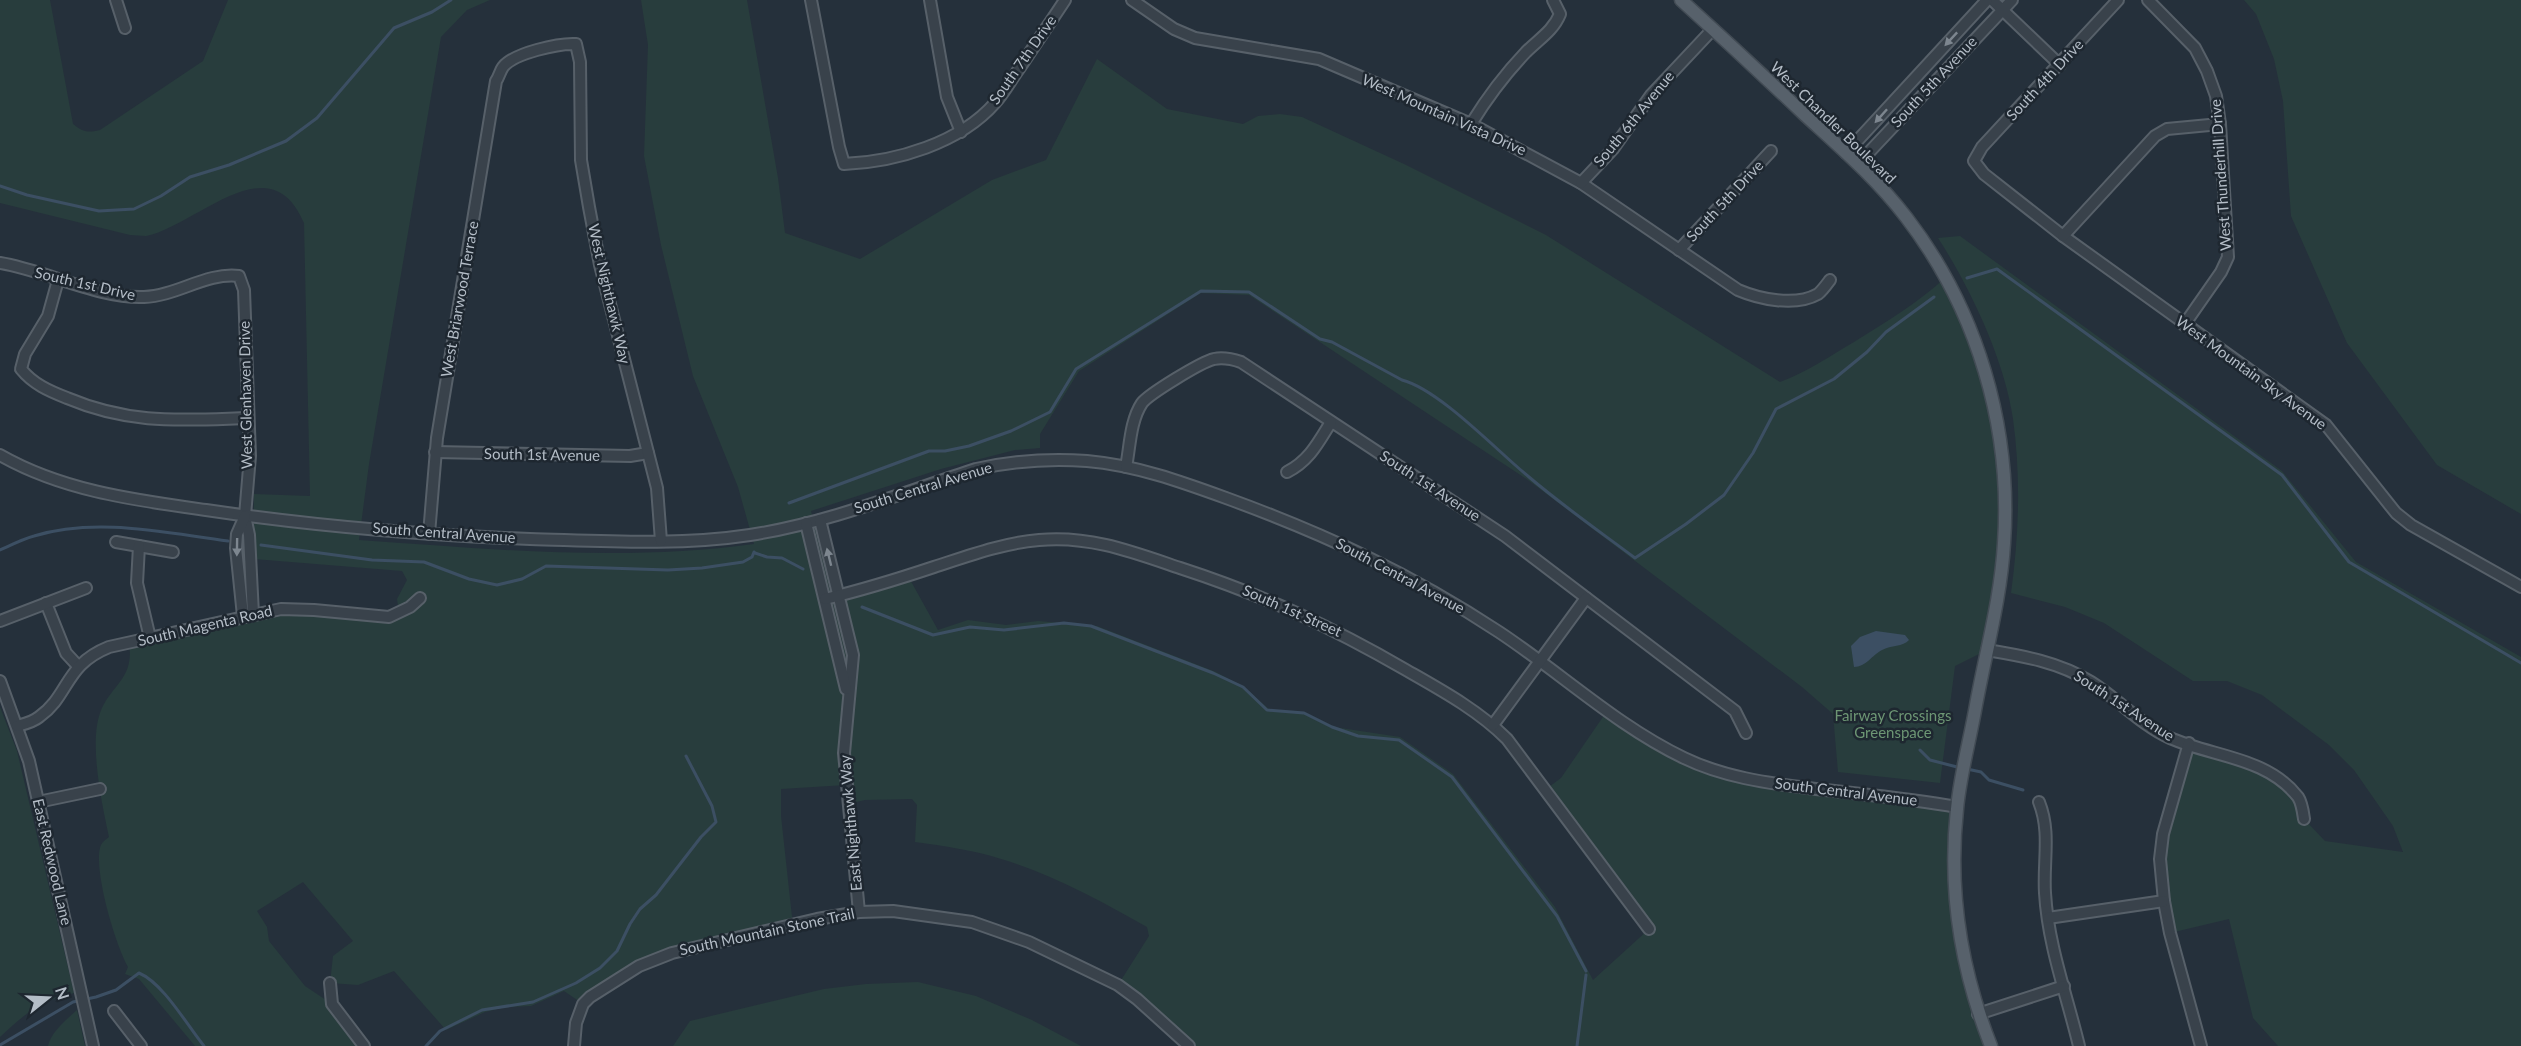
<svg xmlns="http://www.w3.org/2000/svg" width="2521" height="1046" font-family="Lato,sans-serif">
<style>
.green{fill:#283d3d}
.water{fill:#3c4f63}
.lines{fill:none;stroke-linecap:round;stroke-linejoin:round}
.stream{stroke:#3c4f63;stroke-width:3}
.minor-casing{stroke:#576069;stroke-width:14}
.major-casing{stroke:#424b54;stroke-width:15}
.minor{stroke:#39424b;stroke-width:10}
.major{stroke:#57616b;stroke-width:12}
.oneway{fill:#7d868f}
.labels{text-anchor:middle;stroke-width:5;stroke-linejoin:round;paint-order:stroke}
.street-label{font-size:15px;fill:#b4bdc7;stroke:#1e2730}
.park-label{font-size:15px;fill:#6d9674;stroke:#1e2730}
</style>
<rect width="100%" height="100%" fill="#25303b"/>
<g class="green">
<path d="M0,0H50L73,124C83,132 87,133 100,130L203,61L228,0H490L467,10L441,37L369,464L359,540C490,549 623,562 754,544L738,487L693,376L661,245L644,156L648,45L641,0H747L778,178L785,233L860,259L992,180L1046,160L1097,59L1167,109L1243,124L1258,116L1280,114L1302,117L1404,164L1546,235L1780,382C1807,372 1830,356 1854,342C1886,322 1918,303 1946,277L1996,414L2004,541L1987,650L1955,666L1940,783L1838,772L1833,714L1802,687L1528,480L1249,295L1201,293L1079,371L1040,434V448L1015,450L941,469L811,511L832,597L908,576L938,630L968,620L1006,625L1038,621L1097,626L1216,672L1245,688L1270,710L1305,713L1334,727L1400,737L1453,774L1555,907L1593,980L1649,929L1545,790L1561,778L1607,711L1709,768L1957,807L1954,893L1991,1046H1189L1118,985L1149,936L1147,927C1101,901 1052,874 1001,859C973,850 944,846 915,842L917,805L912,799L865,800L848,804L846,785L781,789V816L793,926L672,953L583,1004L564,991L531,1006L506,1007L485,1012L446,1030L394,971L358,985L330,983L333,956L353,941L303,882L257,911L267,927L269,941L305,986L332,1004L364,1046H195L139,979L125,974L128,967C115,944 94,872 100,848C101,843 105,840 109,837C102,804 89,745 100,713C110,685 135,679 129,643L253,614L399,613L397,599L407,580L402,571L253,559L254,494L310,496L304,223C270,142 198,225 146,236L130,235L0,203Z"/>
<path d="M2244,0H2521V514L2437,465L2347,343L2291,216L2283,101L2274,59L2256,14Z"/>
<path d="M1960,236L2282,471L2356,562L2521,657V1046H2278L2253,1018L2229,919L2170,933L2160,859L2189,743L2239,759L2299,799L2304,819L2325,841L2403,852L2393,826L2354,770L2329,745L2262,695L2227,681H2193L2104,623L2065,607L2011,593C2019,535 2021,477 2013,419C2005,361 1970,287 1938,238Z"/>
<path d="M0,707L17,751L74,993C39,1001 26,1013 0,1037Z"/>
<path d="M918,982L976,996L1032,1020L1081,1046H673L690,1021L824,989L866,984Z"/>
<path d="M77,1010L85,1046H48C51,1032 67,1019 77,1010Z"/>
</g>
<path class="water" d="M1876,631L1905,635L1909,640C1903,647 1891,645 1882,650C1872,655 1866,667 1854,667L1851,646L1860,637Z"/>
<g class="lines">
<g class="stream">
<path d="M0,186L27,195L99,211L134,209L161,196L190,177L229,165L286,141L317,118L394,28L432,12L451,0"/>
<path d="M1967,278L1997,269L2282,475L2349,562L2521,663"/>
<path d="M789,503L929,451H945L969,446L1011,431L1050,412L1076,369L1201,291L1249,292L1320,339L1332,342L1402,380C1440,390 1497,451 1529,477C1563,506 1599,531 1635,558L1686,524L1724,495L1753,453L1776,409L1834,379L1867,352L1886,332L1934,297"/>
<path d="M261,545L372,560L424,562L469,579L497,585L522,579L546,566L668,570L702,568L743,562L752,557L754,552"/>
<path d="M0,550C11,545 23,539 34,536C97,517 165,533 228,541"/>
<path d="M755,553L767,557L782,558L803,569"/>
<path d="M862,607L933,635L970,627L1004,630L1064,623L1091,626L1213,673L1243,687L1267,710L1304,713L1332,727L1358,736L1399,740L1452,777L1557,916L1586,971"/>
<path d="M1920,750L1930,760L1961,768"/>
<path d="M1967,769L1981,772L1989,780L2023,790"/>
<path d="M0,1045L73,1002L96,997L116,990L139,973C163,983 187,1025 204,1046"/>
<path d="M426,1046L440,1031L482,1010L533,1002L576,983L600,968L617,951L630,924L640,909L656,895L701,837L716,822L712,806L686,756"/>
<path d="M1577,1046L1586,975"/>
</g>
<g class="minor-casing">
<g id="minor">
<path d="M116,0L125,28"/>
<path d="M811,0L839,147L844,164C896,162 960,143 995,103C1004,93 1011,80 1019,69C1034,46 1050,23 1065,0"/>
<path d="M930,0L947,97L961,132"/>
<path d="M1132,0L1174,29L1195,38L1319,59L1471,124L1581,183L1738,290C1759,299 1795,307 1818,294C1822,291 1827,284 1830,280"/>
<path d="M1992,0L2060,65"/>
<path d="M2118,0L1982,147L1974,161L1984,174L2063,236L2326,425L2396,513L2411,525L2521,587"/>
<path d="M2148,0L2195,48L2207,71L2216,96L2220,124L2228,257L2221,272L2184,325"/>
<path d="M1471,124C1487,98 1505,74 1526,52C1539,39 1553,31 1560,14L1553,0"/>
<path d="M1846,153L1987,0"/>
<path d="M1858,164L2012,0"/>
<path d="M1581,183L1613,149L1651,95L1713,29"/>
<path d="M2063,236L2155,136L2167,129L2220,124"/>
<path d="M1679,250L1771,151"/>
<path d="M0,263C44,270 100,299 144,297C177,296 206,272 239,276L244,290L250,456L245,516L249,535L253,614"/>
<path d="M58,280L48,316L25,354L21,369C33,384 49,391 67,398C131,425 181,420 248,418"/>
<path d="M435,452L630,456L648,453"/>
<path d="M0,455C63,491 135,500 206,510C314,526 422,535 530,539C603,541 678,546 750,535C828,523 902,493 976,469C1013,461 1049,458 1087,461C1135,465 1182,482 1226,498C1325,534 1411,574 1499,632C1561,673 1617,726 1684,758C1723,777 1767,783 1808,788C1858,794 1908,798 1957,807"/>
<path d="M1126,467C1130,447 1130,421 1142,403C1149,394 1201,362 1214,359C1224,357 1232,359 1241,362L1505,536L1735,711L1746,733"/>
<path d="M1287,472C1309,461 1318,443 1331,422"/>
<path d="M820,520L853,655L844,753L859,912"/>
<path d="M806,523L846,689"/>
<path d="M429,534L437,438L496,81C499,77 500,71 503,67C514,53 559,43 576,44L580,62L581,160L589,207L600,265L657,488L661,541"/>
<path d="M116,542L173,552"/>
<path d="M139,546L137,583L150,638"/>
<path d="M825,599C862,590 898,579 934,567C968,556 1003,543 1039,540C1089,535 1133,552 1180,568C1263,595 1330,626 1406,670C1441,690 1478,710 1507,739L1649,929"/>
<path d="M46,603L66,653L78,666"/>
<path d="M243,616L236,548L237,534L245,516"/>
<path d="M0,621L86,588"/>
<path d="M1987,650C2023,656 2059,662 2091,682C2118,699 2141,725 2170,738C2213,757 2267,757 2298,797C2302,803 2303,812 2304,819"/>
<path d="M0,681L29,761L93,1046"/>
<path d="M1493,725L1586,598"/>
<path d="M17,726C24,724 33,722 39,717C70,695 64,665 109,647L281,609L314,610L389,617L410,607L420,598"/>
<path d="M2189,743L2163,834L2160,859L2164,901L2170,933L2201,1046"/>
<path d="M38,802L100,789"/>
<path d="M2039,802C2051,832 2043,861 2045,893C2048,945 2067,996 2079,1046"/>
<path d="M2048,918L2164,901"/>
<path d="M330,983L332,1004L364,1046"/>
<path d="M114,1011L141,1046"/>
<path d="M1978,1014L2064,986"/>
<path d="M574,1046L576,1023L583,1004L590,997L639,966L672,953L817,919L859,912L893,911L972,922L1029,942L1118,985L1137,999L1189,1046"/>
</g>
</g>
<g class="major-casing">
<path id="major" d="M1681,0C1723,38 1765,77 1806,116C1841,148 1877,179 1906,217C1977,309 2012,427 2004,543C2001,597 1986,651 1976,705C1970,740 1960,775 1957,809C1948,891 1961,970 1991,1046"/>
</g>
<use href="#minor" class="minor"/>
<use href="#major" class="major"/>
</g>
<defs><path id="oneway-solid" d="M-6-.8H1V-3.2L6.5 0L1 3.2V.8H-6Z" transform="scale(1.5)"/></defs>
<g class="oneway">
<use href="#oneway-solid" transform="translate(1951 39) rotate(133)"/>
<use href="#oneway-solid" transform="translate(1881 116) rotate(132)"/>
<use href="#oneway-solid" transform="translate(237 547) rotate(91)"/>
<use href="#oneway-solid" transform="translate(829 557) rotate(-104)"/>
</g>
<g class="labels">
<g class="street-label">
<text transform="translate(1023 60) rotate(-55)" y="5">South 7th Drive</text>
<text transform="translate(2045 80) rotate(-47)" y="5">South 4th Drive</text>
<text transform="translate(1934 82) rotate(-47)" y="5">South 5th Avenue</text>
<text transform="translate(1444 115) rotate(24)" y="5">West Mountain Vista Drive</text>
<text transform="translate(1634 119) rotate(-51)" y="5">South 6th Avenue</text>
<text transform="translate(1833 123) rotate(44)" y="5">West Chandler Boulevard</text>
<text transform="translate(2221 175) rotate(-94)" y="5">West Thunderhill Drive</text>
<text transform="translate(1725 201) rotate(-47)" y="5">South 5th Drive</text>
<text transform="translate(85 284) rotate(13)" y="5">South 1st Drive</text>
<text transform="translate(609 294) rotate(77)" y="5">West Nighthawk Way</text>
<text transform="translate(460 299) rotate(-80)" y="5">West Briarwood Terrace</text>
<text transform="translate(2251 373) rotate(36)" y="5">West Mountain Sky Avenue</text>
<text transform="translate(246 395) rotate(-91)" y="5">West Glenhaven Drive</text>
<text transform="translate(542 455) rotate(1)" y="5">South 1st Avenue</text>
<text transform="translate(1430 486) rotate(33)" y="5">South 1st Avenue</text>
<text transform="translate(923 488) rotate(-17)" y="5">South Central Avenue</text>
<text transform="translate(444 533) rotate(4)" y="5">South Central Avenue</text>
<text transform="translate(1400 576) rotate(28)" y="5">South Central Avenue</text>
<text transform="translate(1292 611) rotate(24)" y="5">South 1st Street</text>
<text transform="translate(205 626) rotate(-13)" y="5">South Magenta Road</text>
<text transform="translate(2124 706) rotate(33)" y="5">South 1st Avenue</text>
<text transform="translate(1846 792) rotate(7)" y="5">South Central Avenue</text>
<text transform="translate(851 823) rotate(-95)" y="5">East Nighthawk Way</text>
<text transform="translate(52 862) rotate(77)" y="5">East Redwood Lane</text>
<text transform="translate(767 932) rotate(-12)" y="5">South Mountain Stone Trail</text>
</g>
<g class="park-label">
<text x="1893" y="721">Fairway Crossings<tspan x="1893" dy="17">Greenspace</tspan></text>
</g>
</g>
<g transform="translate(48 998) rotate(72)" stroke="#1e2730" stroke-width="4.5" paint-order="stroke">
<path d="M0-4.5L10 22L0 15L-10 22Z" fill="#b4bdc7"/>
<text y="-9" font-size="16" font-weight="bold" text-anchor="middle" fill="#b4bdc7">N</text>
</g>
</svg>
